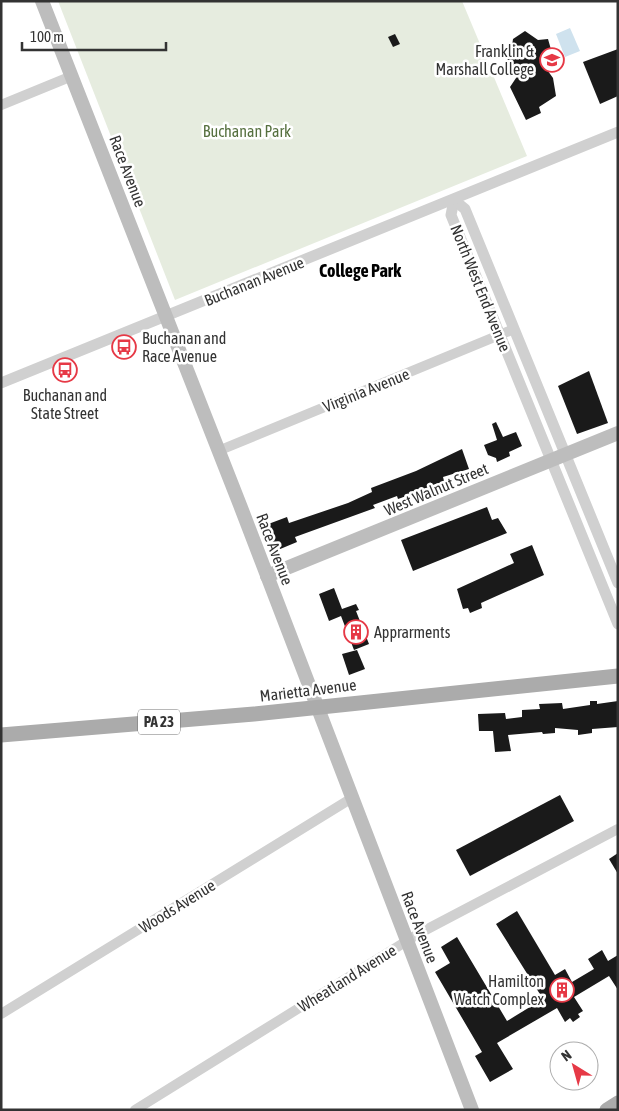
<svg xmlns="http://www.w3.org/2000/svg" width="619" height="1111" font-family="'Asap Condensed',sans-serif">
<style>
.green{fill:#e6ecdf}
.water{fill:#cfe2ee}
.building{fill:#1a1a1a}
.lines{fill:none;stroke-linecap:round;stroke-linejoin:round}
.minor{stroke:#d0d0d0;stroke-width:10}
.tertiary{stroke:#d0d0d0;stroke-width:11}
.secondary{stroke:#bdbdbd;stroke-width:14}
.primary{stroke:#ababab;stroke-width:15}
.labels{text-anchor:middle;stroke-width:5;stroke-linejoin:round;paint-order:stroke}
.shield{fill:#fff;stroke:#707070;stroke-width:1}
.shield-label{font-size:15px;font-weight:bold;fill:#333}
.poi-label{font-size:16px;fill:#333;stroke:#fff;text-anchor:end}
.park-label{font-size:16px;fill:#56703f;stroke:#fff}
.street-label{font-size:16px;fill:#333;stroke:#fff}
.neighbourhood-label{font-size:18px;font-weight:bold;fill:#000;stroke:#fff}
</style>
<rect width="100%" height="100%" fill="#fff"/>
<path class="green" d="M58,1H462L527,156L175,300Z"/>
<path class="water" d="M570,28L580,51L565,57L556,34Z"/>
<g class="building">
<path d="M525,31L538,40L548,39L552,53L543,59L545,67L553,78L556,96L539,107L541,113L526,120L510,87L520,72L514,70L513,65L505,57L512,46L513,39Z"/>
<path d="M395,34L400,44L393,47L388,37Z"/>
<path d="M618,49V96L600,104L583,62Z"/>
<path d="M589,371L608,423L577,434L558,386Z"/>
<path d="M496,422L503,437L516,432L522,446L509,452L510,456L497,462L496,458L488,455L484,445L497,440L492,424Z"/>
<path d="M462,449L469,469L443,477L444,481L415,493L398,499L397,496L373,505L375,508L295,537L297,542L273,552L263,526L287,517L289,523L348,503L372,492L371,488L416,471Z"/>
<path d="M487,507L492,520L498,518L507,533L413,571L401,540Z"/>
<path d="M532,545L544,575L481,603L482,608L470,613L468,608L463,609L457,589L514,563L510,554Z"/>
<path d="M334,588L342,609L356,604L359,610L356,611L369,644L354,650L341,616L329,621L319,594Z"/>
<path d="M357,650L365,669L349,675L342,654Z"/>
<path d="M590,701H597V704L618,701V727L592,729V733L578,735V730L555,728V733L543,734L542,732L508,735L511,751L495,752L493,731H479L478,714L505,713L506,719L522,717V710L540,709L539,704L562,703L563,709L590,705Z"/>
<path d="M560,795L574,821L470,876L456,850Z"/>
<path d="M618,853V874L609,859Z"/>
<path d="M517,911L555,975L565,969L572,982L594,969L588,959L602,950L608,961L618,955V990L609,976L574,997L583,1011L578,1014L580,1017L573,1022L570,1018L565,1022L557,1008L497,1043L513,1069L490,1082L475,1056L482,1052L435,972L450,963L441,947L457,937L507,1021L543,999L496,924Z"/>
</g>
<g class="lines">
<g class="minor">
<path d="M1,105L72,76"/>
<path d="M218,451L514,329"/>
<path d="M1,1014L352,798"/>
<path d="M135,1110L418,934L618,829"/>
</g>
<g class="tertiary">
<path d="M454,200L451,215L618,624"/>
<path d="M454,200L465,209L618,583"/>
<path d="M1,383L618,132"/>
</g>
<g class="secondary">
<path d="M42,1L240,505L472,1110"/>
<path d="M267,576L618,433"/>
</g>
<g class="primary">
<path d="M1,735L254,714L618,676"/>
<path d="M607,1110L618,1103"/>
</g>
</g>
<defs>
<g id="university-ring" transform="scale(1.25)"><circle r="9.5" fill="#fff" stroke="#e63946" stroke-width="1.5"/><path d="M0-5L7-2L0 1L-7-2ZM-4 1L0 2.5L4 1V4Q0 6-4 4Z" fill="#e63946"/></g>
<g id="bus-ring" transform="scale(1.25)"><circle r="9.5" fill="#fff" stroke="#e63946" stroke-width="1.5"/><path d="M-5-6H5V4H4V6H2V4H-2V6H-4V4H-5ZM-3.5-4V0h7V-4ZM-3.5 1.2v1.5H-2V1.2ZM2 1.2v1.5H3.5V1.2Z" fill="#e63946"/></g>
<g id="building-ring" transform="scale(1.25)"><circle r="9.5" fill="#fff" stroke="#e63946" stroke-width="1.5"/><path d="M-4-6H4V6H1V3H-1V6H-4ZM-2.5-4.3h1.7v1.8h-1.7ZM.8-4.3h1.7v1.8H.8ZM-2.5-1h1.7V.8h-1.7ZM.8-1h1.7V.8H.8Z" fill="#e63946"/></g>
</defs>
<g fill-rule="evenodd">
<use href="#university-ring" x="552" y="60"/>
<use href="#bus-ring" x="124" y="347"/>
<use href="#bus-ring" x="65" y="370"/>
<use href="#building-ring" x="356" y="632"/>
<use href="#building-ring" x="562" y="990"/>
</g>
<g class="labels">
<rect class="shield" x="138" y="709.5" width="42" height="25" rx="4"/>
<g class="shield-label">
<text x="159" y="727">PA 23</text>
</g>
<g class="poi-label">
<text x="534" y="57">Franklin &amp;<tspan x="534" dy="18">Marshall College</tspan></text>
<text x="142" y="344" text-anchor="start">Buchanan and<tspan x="142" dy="18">Race Avenue</tspan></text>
<text x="65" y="401" text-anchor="middle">Buchanan and<tspan x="65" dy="18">State Street</tspan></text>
<text x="374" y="638" text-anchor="start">Apprarments</text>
<text x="544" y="987">Hamilton<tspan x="544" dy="18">Watch Complex</tspan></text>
</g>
<g class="park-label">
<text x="247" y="137">Buchanan Park</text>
</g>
<g class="street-label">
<text transform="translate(128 171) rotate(69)" y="6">Race Avenue</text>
<text transform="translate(254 281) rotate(-22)" y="6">Buchanan Avenue</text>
<text transform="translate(481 288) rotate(68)" y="6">North West End Avenue</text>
<text transform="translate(366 390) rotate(-22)" y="6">Virginia Avenue</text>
<text transform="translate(436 489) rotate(-23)" y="6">West Walnut Street</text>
<text transform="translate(275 549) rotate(69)" y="6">Race Avenue</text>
<text transform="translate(308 690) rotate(-7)" y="6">Marietta Avenue</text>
<text transform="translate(177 906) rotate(-32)" y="6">Woods Avenue</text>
<text transform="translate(420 927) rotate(69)" y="6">Race Avenue</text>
<text transform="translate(347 978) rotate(-32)" y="6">Wheatland Avenue</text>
</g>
<g class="neighbourhood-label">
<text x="360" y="277">College Park</text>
</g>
</g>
<rect width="619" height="1111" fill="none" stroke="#333333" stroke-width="5"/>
<g transform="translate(574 1066) rotate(323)"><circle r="24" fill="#ffffff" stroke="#adadad"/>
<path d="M0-4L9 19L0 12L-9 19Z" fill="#e63946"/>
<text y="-8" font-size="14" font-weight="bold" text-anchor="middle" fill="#333333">N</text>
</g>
<path d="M22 42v8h144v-8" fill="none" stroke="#333333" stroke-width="2.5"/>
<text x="30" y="42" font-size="15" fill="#333333" stroke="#ffffff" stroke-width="4" paint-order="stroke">100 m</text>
</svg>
